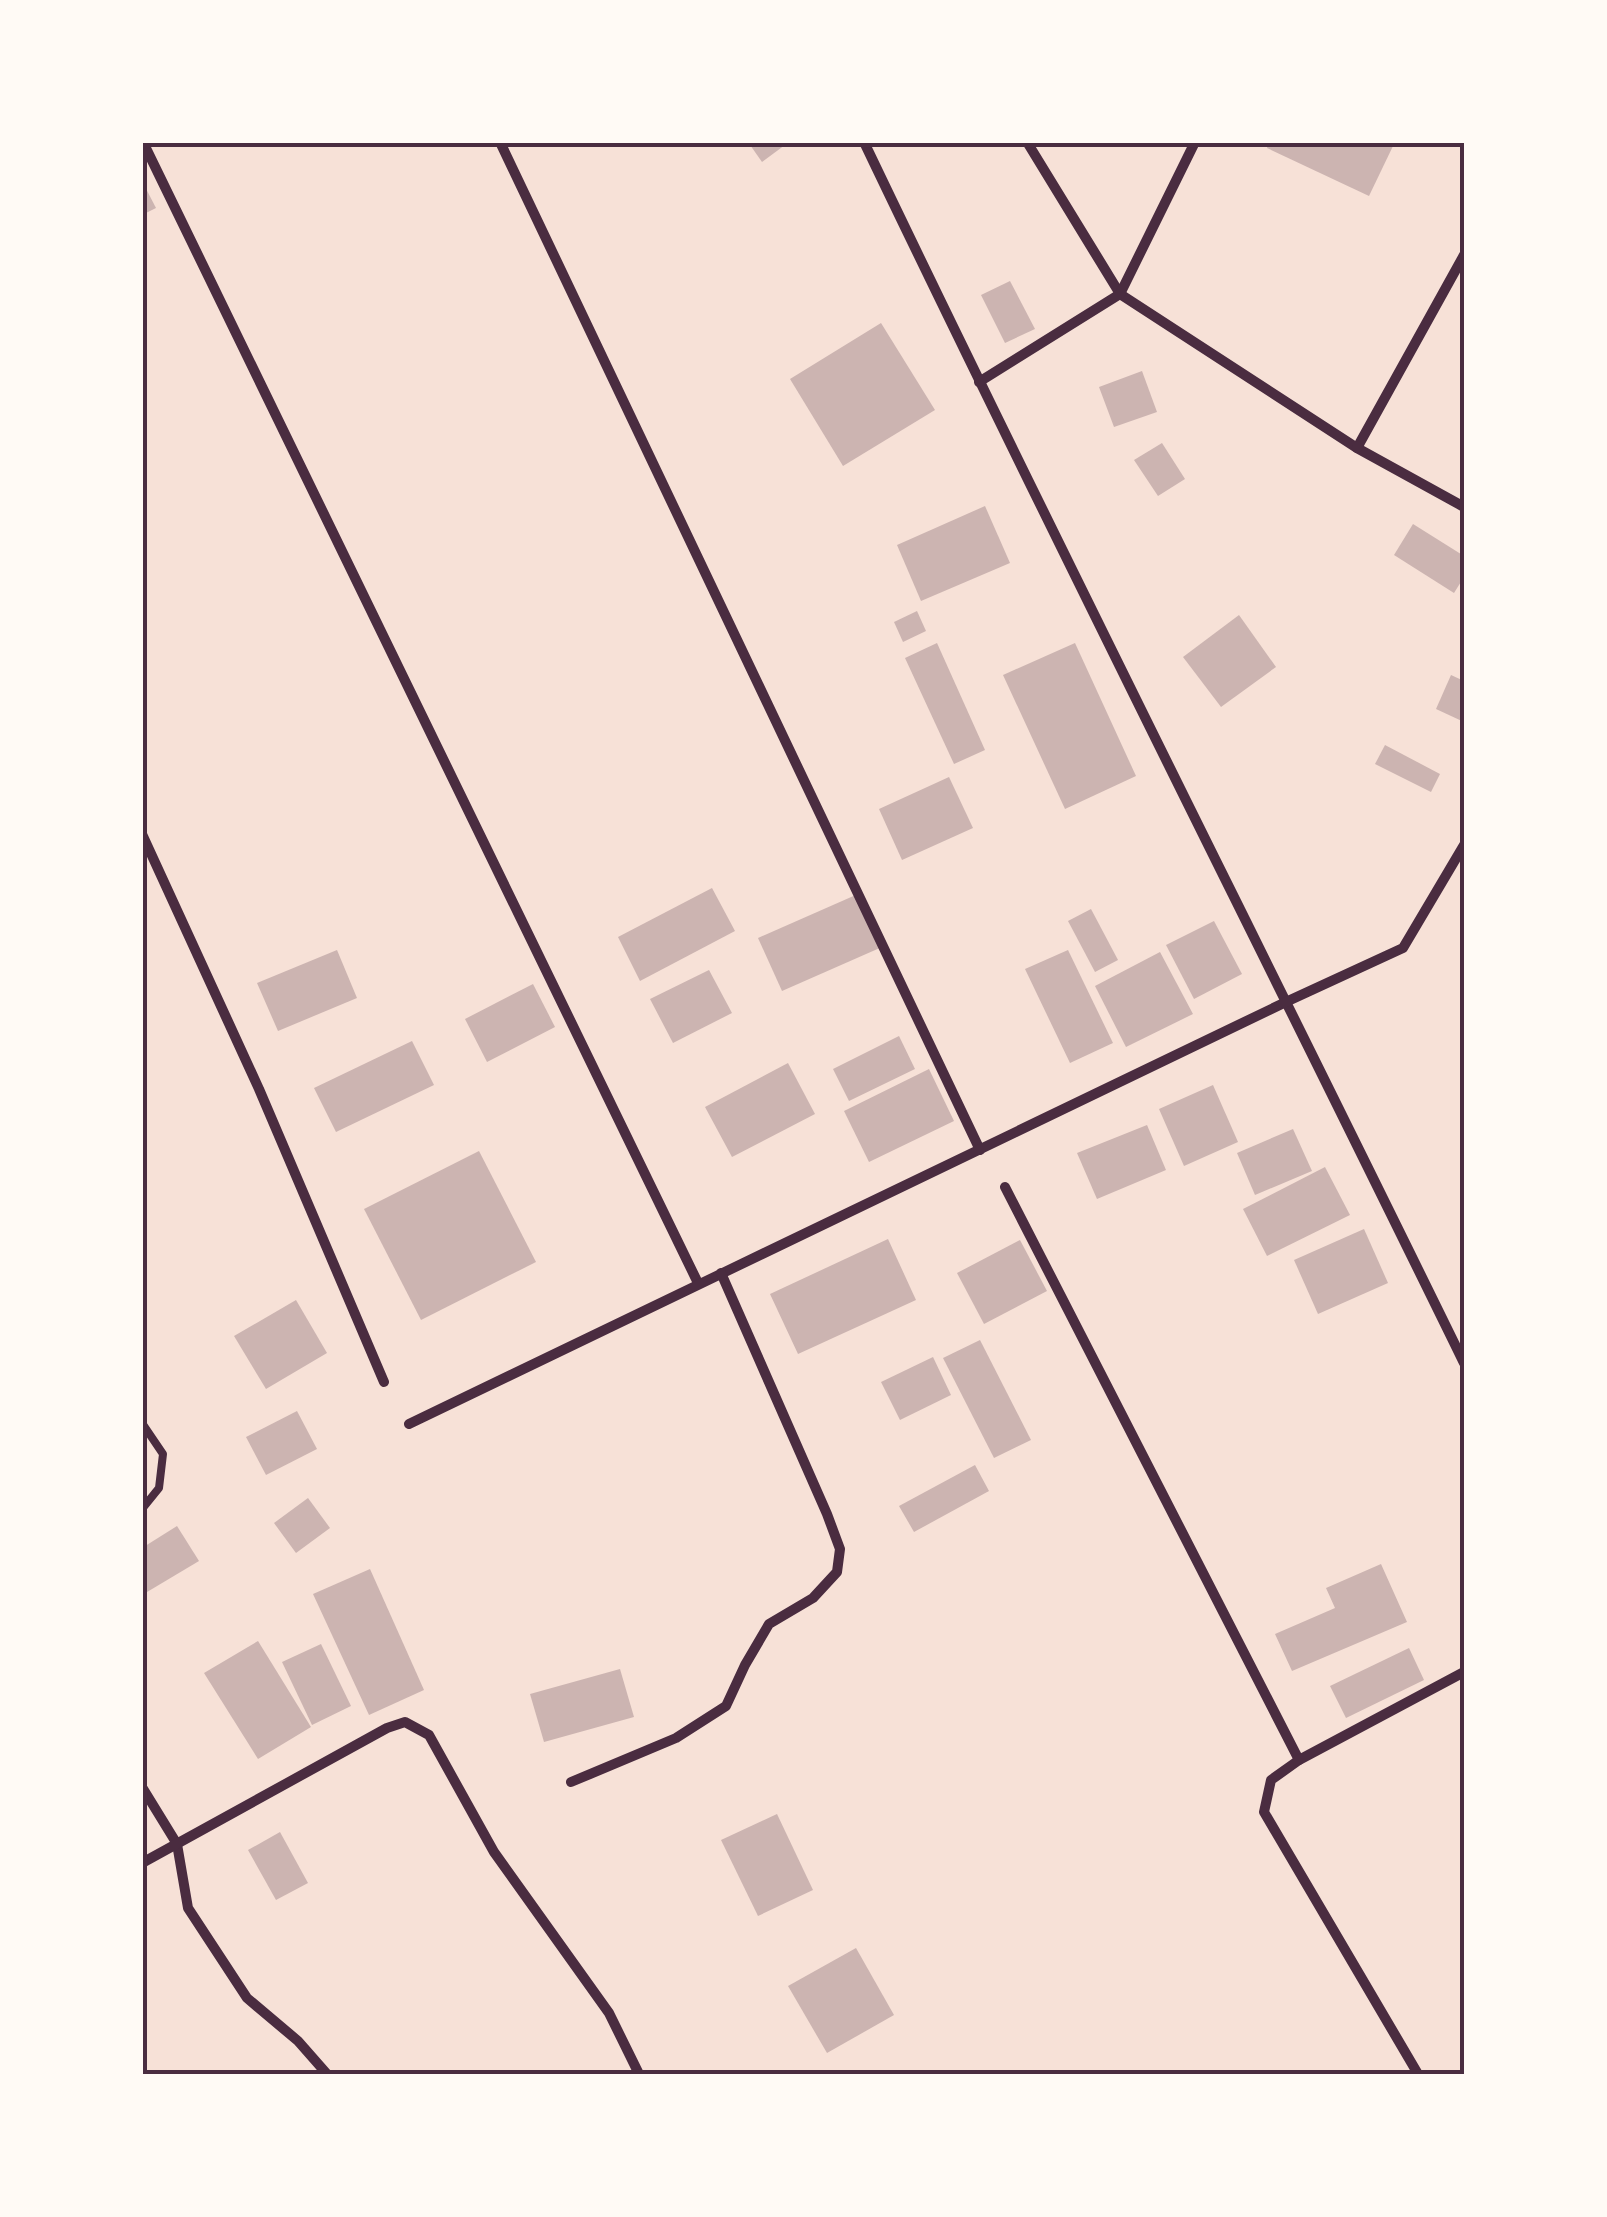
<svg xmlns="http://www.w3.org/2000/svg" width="1607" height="2217" font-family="Manrope,sans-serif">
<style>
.building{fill:#ccb4b1}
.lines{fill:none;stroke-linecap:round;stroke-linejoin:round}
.service{stroke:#4a2c40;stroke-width:8}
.minor{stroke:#4a2c40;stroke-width:10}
.neatline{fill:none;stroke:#4a2c40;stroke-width:4}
</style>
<rect width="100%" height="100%" fill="#f7e1d7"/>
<g class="building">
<path d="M748,142H789L762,162Z"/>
<path d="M1269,142H1386L1393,146L1369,196L1267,148Z"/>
<path d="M142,181L156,208L142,215Z"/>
<path d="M1010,281L1035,329L1005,343L981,295Z"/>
<path d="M881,323L935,410L843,466L790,379Z"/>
<path d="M1142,371L1157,412L1114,427L1099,387Z"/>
<path d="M1162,443L1185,479L1158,496L1134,460Z"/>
<path d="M985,506L1010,563L921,601L897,545Z"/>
<path d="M1413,524L1464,556V577L1454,593L1394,555Z"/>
<path d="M917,611L926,631L903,642L894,622Z"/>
<path d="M1239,615L1276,667L1221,707L1183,657Z"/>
<path d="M937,643L985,750L954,764L905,658Z"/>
<path d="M1075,643L1136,776L1065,809L1003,675Z"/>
<path d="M1451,675L1464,681V722L1436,709Z"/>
<path d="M1385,745L1440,774L1431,792L1375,764Z"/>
<path d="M949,777L973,828L902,860L879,809Z"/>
<path d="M712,888L735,931L640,981L618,937Z"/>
<path d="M858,894L882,947L782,991L758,938Z"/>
<path d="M1091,909L1118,960L1095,972L1068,921Z"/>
<path d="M1214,921L1242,974L1194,999L1166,945Z"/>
<path d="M337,950L357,998L278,1031L257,983Z"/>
<path d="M1068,950L1113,1043L1070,1063L1025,969Z"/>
<path d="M1160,952L1193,1014L1126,1047L1095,986Z"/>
<path d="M709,970L732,1013L673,1043L650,999Z"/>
<path d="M533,984L555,1027L487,1062L465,1019Z"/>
<path d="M899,1036L915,1069L849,1101L833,1069Z"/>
<path d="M412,1041L434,1085L336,1132L314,1088Z"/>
<path d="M788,1063L815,1114L732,1157L705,1107Z"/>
<path d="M929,1069L954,1121L869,1162L844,1111Z"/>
<path d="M1213,1085L1238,1142L1184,1166L1159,1109Z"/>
<path d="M1147,1125L1166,1170L1097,1199L1077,1153Z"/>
<path d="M1293,1129L1312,1171L1255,1195L1237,1153Z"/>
<path d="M479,1151L536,1262L421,1320L364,1209Z"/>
<path d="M1325,1167L1350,1215L1267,1256L1243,1209Z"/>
<path d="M1364,1229L1388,1283L1318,1314L1294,1260Z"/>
<path d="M888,1239L916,1300L798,1354L770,1294Z"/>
<path d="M1020,1240L1047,1291L984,1324L957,1273Z"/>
<path d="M296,1300L327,1353L266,1389L234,1336Z"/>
<path d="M980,1340L1031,1440L994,1458L943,1358Z"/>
<path d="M933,1357L951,1395L900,1420L881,1382Z"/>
<path d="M297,1411L317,1449L266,1475L246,1437Z"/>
<path d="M975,1465L989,1491L914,1532L899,1506Z"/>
<path d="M308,1498L330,1528L296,1553L274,1523Z"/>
<path d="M177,1526L199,1561L142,1595V1548Z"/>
<path d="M1381,1564L1407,1622L1292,1671L1275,1634L1335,1608L1326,1588Z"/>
<path d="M370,1569L424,1690L369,1715L313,1594Z"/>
<path d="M258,1641L311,1727L258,1759L204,1673Z"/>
<path d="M321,1644L351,1706L312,1725L282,1662Z"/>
<path d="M1409,1648L1424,1680L1346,1718L1330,1686Z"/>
<path d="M620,1669L634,1717L544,1742L530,1694Z"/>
<path d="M777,1814L813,1890L758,1916L721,1840Z"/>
<path d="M280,1832L308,1883L276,1900L248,1850Z"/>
<path d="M856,1948L894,2015L827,2053L788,1986Z"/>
</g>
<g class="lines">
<path class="service" d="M142,1423L163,1454L159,1488L142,1509"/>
<g class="minor">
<path d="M143,142L698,1283"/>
<path d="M500,142L980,1150"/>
<path d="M864,142C1060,552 1265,956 1464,1363"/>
<path d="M1027,142L1120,294L1357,448L1464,507"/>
<path d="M979,382L1120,294L1195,142"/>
<path d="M1357,448L1464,255"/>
<path d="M142,834L259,1089L384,1382"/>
<path d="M1005,1187L1299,1760"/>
<path d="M409,1424L1288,1001L1403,948L1464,845"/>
<path d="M571,1782L676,1738L726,1706L745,1665L769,1624L813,1598L837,1572L840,1549L827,1514L721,1273"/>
<path d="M142,1787L177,1844L188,1908L247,1998L298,2041L327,2074"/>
<path d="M142,1863L387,1728L405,1722L429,1735L494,1852L609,2013L639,2074"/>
<path d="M1418,2074L1264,1812L1271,1780L1299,1760L1464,1672"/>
</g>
</g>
<rect width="1607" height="2217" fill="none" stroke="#fffaf5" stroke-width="290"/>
<rect x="145" y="145" width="1317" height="1927" class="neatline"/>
</svg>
